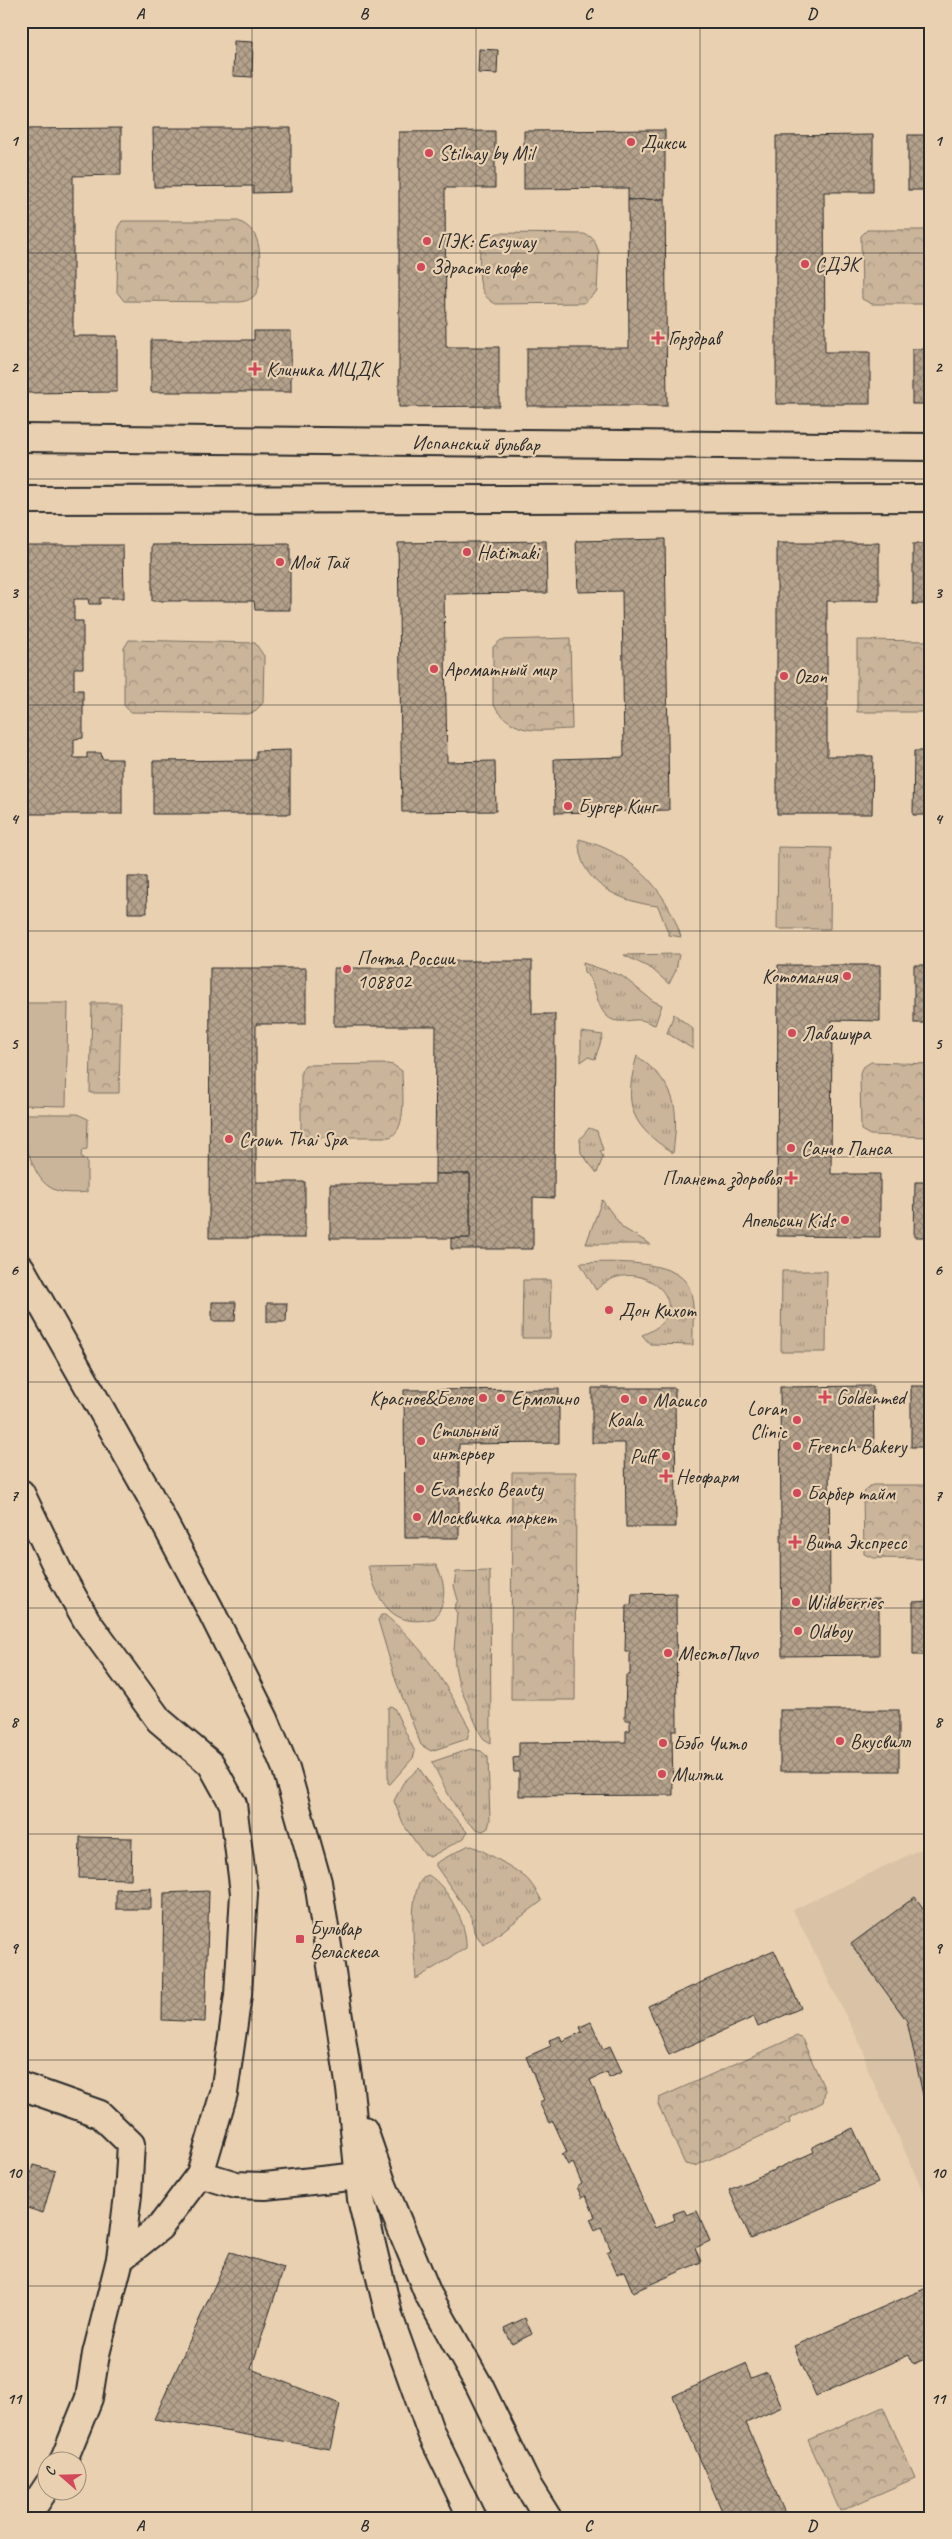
<svg xmlns="http://www.w3.org/2000/svg" width="952" height="2539" font-family="Caveat,sans-serif">
<style>
.built{fill:#d9c2a6}
.grass{fill:url(#grass-tufts);stroke:#7a7063}
.park{fill:url(#park-crowns);stroke:#7a7063}
.pitch{fill:#cab59b;stroke:#7a7063}
.building{fill:url(#building-cross-hatch);stroke:#2b2b2b}
.lines{fill:none;stroke-linecap:round;stroke-linejoin:round}
.minor-casing{stroke:#2b2b2b;stroke-width:30}
.minor{stroke:#e9d0b1;stroke-width:26}
.grid{fill:none;stroke:#2b2b2b;stroke-width:1;stroke-opacity:0.55}
.poi-dot{fill:#d1495b;stroke:#e9d0b1;stroke-width:2}
.labels{text-anchor:middle;stroke-width:4.5;stroke-linejoin:round;paint-order:stroke}
.poi-label{font-size:20px;fill:#2b2b2b;stroke:#e9d0b1;text-anchor:start}
.street-label{font-size:20px;fill:#2b2b2b;stroke:#e9d0b1}
.neatline{fill:none;stroke:#2b2b2b;stroke-width:2}
.grid-label{font-size:16px;text-anchor:middle;font-weight:bold;fill:#2b2b2b}
</style>
<defs>
<pattern id="grass-tufts" width="24" height="20" patternUnits="userSpaceOnUse" patternTransform="scale(1.25)"><rect width="24" height="20" fill="#cab59b"/><path d="M3 7l-1-3M5 7V3M7 7l1-3M15 17l-1-3M17 17v-4M19 17l1-3" fill="none" stroke="#a4937f"/></pattern>
<pattern id="park-crowns" width="20" height="18" patternUnits="userSpaceOnUse" patternTransform="scale(1.25)"><rect width="20" height="18" fill="#cab59b"/><path d="M2 6a3 3 0 1 1 6 0M12 15a3 3 0 1 1 6 0" fill="none" stroke="#a4937f"/></pattern>
<pattern id="building-cross-hatch" width="8" height="8" patternUnits="userSpaceOnUse" patternTransform="scale(1.25)"><rect width="8" height="8" fill="#b4a28c"/><path d="M0 0l8 8M0 8l8-8" fill="none" stroke="#938473"/></pattern>
</defs>
<rect width="100%" height="100%" fill="#e9d0b1"/>
<filter id="ink" filterUnits="userSpaceOnUse"><feTurbulence type="fractalNoise" baseFrequency=".02" numOctaves="2"/><feDisplacementMap in="SourceGraphic" scale="10" xChannelSelector="R" yChannelSelector="G"/><feConvolveMatrix kernelMatrix="1 2 1 2 8 2 1 2 1" color-interpolation-filters="sRGB"/></filter>
<g filter="url(#ink)">
<path class="built" d="M931,1844V2209L867,2068L864,2052L793,1910Z"/>
<g class="grass">
<path d="M579,839C630,852 666,887 681,937L669,935L658,906C620,902 577,883 579,839Z"/>
<path d="M778,847L831,848L830,929H777Z"/>
<path d="M679,954L676,970L669,984L652,969L624,955Z"/>
<path d="M583,963L622,976L653,1001L662,1005L655,1025C650,1024 645,1020 640,1020C632,1019 623,1023 613,1020C594,1012 599,984 584,972Z"/>
<path d="M674,1014L693,1029V1049L667,1033Z"/>
<path d="M581,1032L603,1035L595,1059L588,1057L581,1062Z"/>
<path d="M637,1056C677,1086 679,1106 673,1153C630,1125 623,1105 637,1056Z"/>
<path d="M589,1128L597,1131L603,1150L600,1151L603,1157L597,1173L581,1153L580,1139Z"/>
<path d="M602,1200L623,1228L650,1244H586Z"/>
<path d="M580,1263C607,1262 676,1258 689,1287C696,1303 692,1327 693,1345L650,1344L642,1335C706,1311 639,1247 596,1290Z"/>
<path d="M782,1271H827L826,1352H781Z"/>
<path d="M523,1280H551L550,1338H522Z"/>
<path d="M436,1565C446,1584 447,1600 435,1618C392,1630 378,1602 368,1566Z"/>
<path d="M490,1571L491,1743L484,1739L480,1733L459,1685L455,1666L454,1651L457,1613L454,1608L458,1600L454,1586L456,1572Z"/>
<path d="M381,1615H385C427,1650 444,1682 470,1729L467,1739L431,1751L421,1745L396,1681L378,1620Z"/>
<path d="M391,1706L394,1708L415,1752L413,1758L390,1784L388,1783V1708Z"/>
<path d="M470,1749L481,1751L488,1757L490,1820L488,1828L483,1831C462,1829 441,1779 432,1762Z"/>
<path d="M419,1768L441,1802L467,1832L464,1838L430,1857L424,1854L403,1824L394,1801L403,1783Z"/>
<path d="M469,1845C480,1848 523,1873 529,1881C534,1887 538,1894 542,1901L484,1945L474,1932L472,1918L436,1866V1863Z"/>
<path d="M428,1875C448,1886 468,1926 466,1948L416,1979C415,1959 405,1882 428,1875Z"/>
</g>
<g class="park">
<path d="M122,221H238C266,232 259,261 259,286C256,297 250,301 239,302L124,301L117,292L118,227Z"/>
<path d="M867,230H931V304H872L862,299L861,236Z"/>
<path d="M499,233L584,234L593,238L599,252L597,291L584,303L496,304C474,294 480,267 480,246L492,235Z"/>
<path d="M570,638L572,729C537,730 515,737 493,704V647L501,640Z"/>
<path d="M129,640L255,643L264,656L263,703L254,712L248,714L130,712L124,705V648Z"/>
<path d="M857,640L931,641V712H857Z"/>
<path d="M92,1003H121L119,1093H90Z"/>
<path d="M871,1062L931,1064V1137L870,1135L861,1130L860,1073L862,1068Z"/>
<path d="M387,1064L393,1065L402,1071C402,1089 408,1129 390,1137H311L303,1133L301,1129V1071L305,1065Z"/>
<path d="M512,1472H576L575,1700H511Z"/>
<path d="M873,1485H931V1559L873,1558L864,1554L863,1495L868,1487Z"/>
<path d="M797,2036L802,2039L825,2090L823,2102L789,2119L790,2123L695,2166L685,2164L658,2104L659,2098Z"/>
<path d="M883,2407L915,2478L840,2511L808,2440Z"/>
</g>
<g class="pitch">
<path d="M21,1003H68L66,1106L21,1105Z"/>
<path d="M24,1114H77L88,1119L87,1149L82,1150L81,1155L83,1159L87,1160V1192C46,1197 38,1181 26,1146L21,1144Z"/>
</g>
<g class="building">
<path d="M234,41L253,42L252,77L233,76Z"/>
<path d="M479,49L498,50L497,74L478,73Z"/>
<path d="M121,128V175L73,176V336H117V392L23,393L22,129Z"/>
<path d="M153,128H291V192L253,193V186L154,187Z"/>
<path d="M665,130V199L628,200V188L524,189V131Z"/>
<path d="M495,131V188H445L446,347H499V406L399,407V132Z"/>
<path d="M873,135V192H824L825,352H870V404H776V136Z"/>
<rect x="908" y="135" width="23" height="55"/>
<path d="M665,199L667,406H527V348H629L628,200Z"/>
<path d="M254,331H291V392H151V340H254Z"/>
<rect x="912" y="349" width="19" height="55"/>
<path d="M665,539L669,810L555,813L554,759L624,757L622,591L578,592L576,541Z"/>
<path d="M546,541L547,593L444,594L447,762L495,761L496,811L402,812L398,543Z"/>
<path d="M777,543H879V601H827V756H873L872,814H777Z"/>
<path d="M290,544V610H255L254,601H152V545Z"/>
<rect x="913" y="544" width="18" height="60"/>
<path d="M26,545H123L124,598H100V604H89L88,599H74V621H83V668H74V690H83V738L74,739V758H87V753H101L102,759H122V814H26V736H21V691H25V666H21V621H26Z"/>
<path d="M290,750V814H153V761L256,760V751Z"/>
<path d="M914,751H931V815H913Z"/>
<path d="M128,877H146L147,913H128Z"/>
<path d="M442,961H532V1014H555L554,1198L533,1197V1249H451V1238H470V1174H435L436,1026H334V968H442Z"/>
<path d="M778,965H880V1021L832,1020L831,1174H880V1237L777,1236Z"/>
<rect x="914" y="965" width="17" height="58"/>
<path d="M210,968H306V1024H256V1182H305V1238H209Z"/>
<path d="M435,1174H470V1238H330V1184H435Z"/>
<path d="M915,1182H931V1237H914Z"/>
<path d="M212,1302H236L235,1321H212Z"/>
<path d="M267,1303H287L286,1322H267Z"/>
<path d="M873,1386L874,1447H829L830,1599H879V1655L782,1656L780,1387Z"/>
<rect x="911" y="1386" width="20" height="61"/>
<path d="M592,1388H675L676,1527H626L625,1443H592Z"/>
<path d="M559,1389V1443L459,1444V1538H405L404,1390Z"/>
<path d="M676,1593L677,1730H672L673,1795L519,1796V1772H514L513,1758L519,1757V1743L626,1742V1731L630,1730V1720H625L626,1675H630V1652H625L626,1605H631L632,1594Z"/>
<path d="M931,1601V1655H913V1602Z"/>
<rect x="780" y="1710" width="119" height="61"/>
<path d="M80,1837L132,1838L131,1879L79,1878Z"/>
<path d="M151,1888V1909H116V1889Z"/>
<path d="M209,1891L205,2022L162,2020L164,1893Z"/>
<path d="M915,1897L931,1919L929,2123L907,2021L851,1944Z"/>
<path d="M774,1950L801,2008L758,2027L754,2017L669,2055L648,2006Z"/>
<path d="M591,2022L603,2049L610,2046L622,2072L609,2078L607,2072L590,2080L655,2228L675,2220L673,2214L684,2210L687,2215L697,2211L710,2241L695,2248L701,2262L633,2292L624,2271L617,2274L607,2252L611,2250L601,2227L595,2230L590,2219L595,2217L586,2196L582,2198L577,2187L582,2184L573,2163L568,2165L562,2154L567,2152L553,2121L549,2123L539,2102L544,2100L526,2057L551,2046L549,2040L560,2036L562,2041L582,2032L580,2027Z"/>
<path d="M853,2128L878,2183L751,2239L729,2190L814,2152L812,2147Z"/>
<path d="M33,2165L55,2171L43,2213L21,2206Z"/>
<path d="M230,2252L284,2268L251,2369L340,2404L330,2449L154,2419Z"/>
<path d="M931,2286V2357L914,2364L909,2355L816,2396L794,2346Z"/>
<path d="M525,2318L532,2334L512,2344L504,2328Z"/>
<path d="M745,2364L751,2378L767,2372L782,2407L746,2423L787,2518H725L673,2396Z"/>
</g>
<g class="lines">
<g class="minor-casing">
<g id="minor">
<path d="M21,438L931,447"/>
<path d="M21,500L931,498"/>
<path d="M21,1268L148,1492L209,1607L265,1719L286,1769L318,1882L350,2089L361,2199L390,2319L431,2433L472,2518"/>
<path d="M21,1493L58,1570L87,1621L159,1720L211,1764L233,1804L244,1893L238,1995L224,2093L200,2174L160,2227L120,2259"/>
<path d="M21,2086L100,2114L131,2144L128,2195L120,2259L96,2354L89,2398L63,2462"/>
<path d="M364,2130L383,2185L428,2294L479,2385L528,2486L548,2518"/>
<path d="M200,2174L236,2185L265,2186L359,2176"/>
<path d="M26,2518L48,2485"/>
</g>
</g>
<use href="#minor" class="minor"/>
</g>
</g>
<path class="grid" d="M252,21V2518M476,21V2518M700,21V2518M21,253H931M21,479H931M21,705H931M21,931H931M21,1157H931M21,1382H931M21,1608H931M21,1834H931M21,2060H931M21,2286H931"/>
<g class="poi-dot">
<circle cx="631" cy="142" r="5"/>
<circle cx="429" cy="153" r="5"/>
<circle cx="427" cy="241" r="5"/>
<circle cx="805" cy="264" r="5"/>
<circle cx="421" cy="267" r="5"/>
<path d="M655.5 330.5h5v5h5v5h-5v5h-5v-5h-5v-5h5z"/>
<path d="M252.5 361.5h5v5h5v5h-5v5h-5v-5h-5v-5h5z"/>
<circle cx="467" cy="552" r="5"/>
<circle cx="280" cy="562" r="5"/>
<circle cx="434" cy="669" r="5"/>
<circle cx="784" cy="676" r="5"/>
<circle cx="568" cy="806" r="5"/>
<circle cx="347" cy="969" r="5"/>
<circle cx="847" cy="976" r="5"/>
<circle cx="792" cy="1033" r="5"/>
<circle cx="229" cy="1139" r="5"/>
<circle cx="791" cy="1148" r="5"/>
<path d="M788.5 1170.5h5v5h5v5h-5v5h-5v-5h-5v-5h5z"/>
<circle cx="845" cy="1220" r="5"/>
<circle cx="609" cy="1310" r="5"/>
<path d="M822.5 1389.5h5v5h5v5h-5v5h-5v-5h-5v-5h5z"/>
<circle cx="483" cy="1398" r="5"/>
<circle cx="501" cy="1398" r="5"/>
<circle cx="625" cy="1399" r="5"/>
<circle cx="643" cy="1400" r="5"/>
<circle cx="797" cy="1420" r="5"/>
<circle cx="421" cy="1441" r="5"/>
<circle cx="797" cy="1446" r="5"/>
<circle cx="666" cy="1456" r="5"/>
<path d="M663.5 1468.5h5v5h5v5h-5v5h-5v-5h-5v-5h5z"/>
<circle cx="420" cy="1489" r="5"/>
<circle cx="797" cy="1493" r="5"/>
<circle cx="417" cy="1517" r="5"/>
<path d="M792.5 1534.5h5v5h5v5h-5v5h-5v-5h-5v-5h5z"/>
<circle cx="796" cy="1602" r="5"/>
<circle cx="798" cy="1631" r="5"/>
<circle cx="668" cy="1653" r="5"/>
<circle cx="840" cy="1741" r="5"/>
<circle cx="663" cy="1743" r="5"/>
<circle cx="662" cy="1774" r="5"/>
<rect x="295" y="1934" width="10" height="10" rx="2.5"/>
</g>
<g class="labels">
<g class="poi-label">
<text x="641" y="149">Дикси</text>
<text x="439" y="160">Stilnay by Mil</text>
<text x="437" y="248">ПЭК: Easyway</text>
<text x="815" y="271">СДЭК</text>
<text x="431" y="274">Здрасте кофе</text>
<text x="668" y="345">Горздрав</text>
<text x="266" y="376">Клиника МЦДК</text>
<text x="477" y="559">Hatimaki</text>
<text x="290" y="569">Мой Тай</text>
<text x="444" y="676">Ароматный мир</text>
<text x="794" y="683">Ozon</text>
<text x="578" y="813">Бургер Кинг</text>
<text x="357" y="965">Почта России<tspan x="357" dy="23">108802</tspan></text>
<text x="837" y="983" text-anchor="end">Котомания</text>
<text x="802" y="1040">Лавашура</text>
<text x="239" y="1146">Crown Thai Spa</text>
<text x="801" y="1155">Санчо Панса</text>
<text x="781" y="1185" text-anchor="end">Планета здоровья</text>
<text x="835" y="1227" text-anchor="end">Апельсин Kids</text>
<text x="619" y="1317">Дон Кихот</text>
<text x="836" y="1404">Goldenmed</text>
<text x="473" y="1405" text-anchor="end">Красное&amp;Белое</text>
<text x="511" y="1405">Ермолино</text>
<text x="653" y="1407">Масисо</text>
<text x="787" y="1415" text-anchor="end">Loran<tspan x="787" dy="23">Clinic</tspan></text>
<text x="625" y="1426" text-anchor="middle">Koala</text>
<text x="431" y="1437">Стильный<tspan x="431" dy="23">интерьер</tspan></text>
<text x="807" y="1453">French Bakery</text>
<text x="656" y="1463" text-anchor="end">Puff</text>
<text x="676" y="1483">Неофарм</text>
<text x="430" y="1496">Evanesko Beauty</text>
<text x="807" y="1500">Барбер тайм</text>
<text x="427" y="1524">Москвичка маркет</text>
<text x="805" y="1549">Вита Экспресс</text>
<text x="806" y="1609">Wildberries</text>
<text x="808" y="1638">Oldboy</text>
<text x="678" y="1660">МестоПиvо</text>
<text x="850" y="1748">Вкусвилл</text>
<text x="673" y="1750">Бэбо Чито</text>
<text x="672" y="1781">Милти</text>
<text x="310" y="1935">Бульвар<tspan x="310" dy="23">Веласкеса</tspan></text>
</g>
<g class="street-label">
<text transform="translate(476 443) rotate(1)" y="7">Испанский бульвар</text>
</g>
</g>
<rect width="952" height="2539" fill="none" stroke="#e9d0b1" stroke-width="55"/>
<g transform="translate(62 2476) rotate(290)"><circle r="24" fill="#e9d0b1" stroke="#9d8e7b"/>
<path d="M0-4L9 19L0 12L-9 19Z" fill="#d1495b"/>
<text y="-8" font-size="14" font-weight="bold" text-anchor="middle" fill="#2b2b2b">С</text>
</g>
<rect x="28" y="28" width="896" height="2484" class="neatline"/>
<g class="grid-label">
<text x="140" y="19">A</text>
<text x="364" y="19">B</text>
<text x="588" y="19">C</text>
<text x="812" y="19">D</text>
<text x="14" y="146">1</text>
<text x="938" y="146">1</text>
<text x="14" y="372">2</text>
<text x="938" y="372">2</text>
<text x="14" y="598">3</text>
<text x="938" y="598">3</text>
<text x="14" y="824">4</text>
<text x="938" y="824">4</text>
<text x="14" y="1049">5</text>
<text x="938" y="1049">5</text>
<text x="14" y="1275">6</text>
<text x="938" y="1275">6</text>
<text x="14" y="1501">7</text>
<text x="938" y="1501">7</text>
<text x="14" y="1727">8</text>
<text x="938" y="1727">8</text>
<text x="14" y="1953">9</text>
<text x="938" y="1953">9</text>
<text x="14" y="2178">10</text>
<text x="938" y="2178">10</text>
<text x="14" y="2404">11</text>
<text x="938" y="2404">11</text>
<text x="140" y="2531">A</text>
<text x="364" y="2531">B</text>
<text x="588" y="2531">C</text>
<text x="812" y="2531">D</text>
</g>
</svg>
